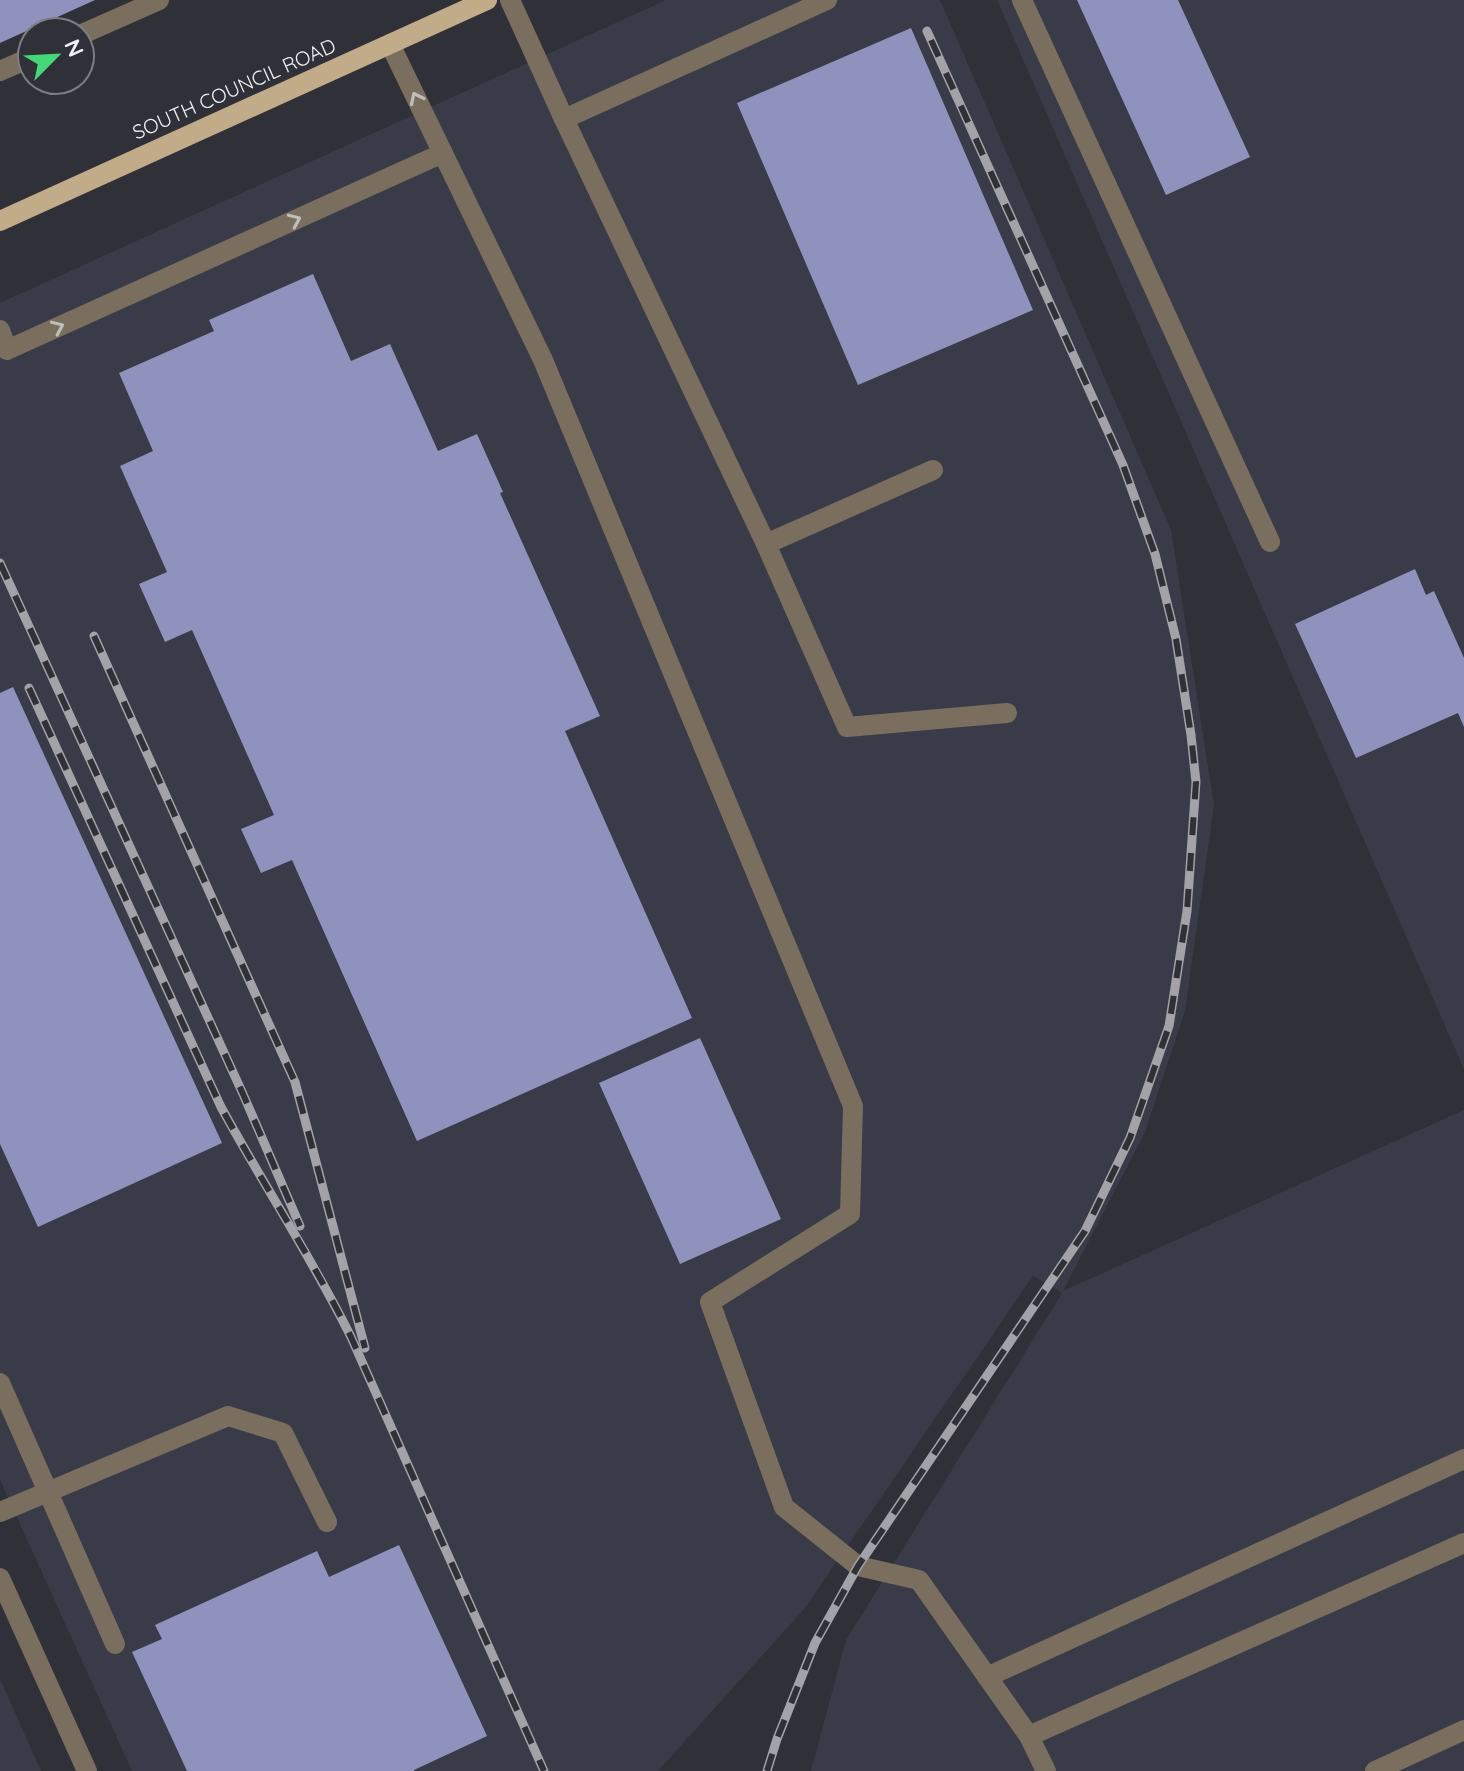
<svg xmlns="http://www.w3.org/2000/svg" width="1464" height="1771" font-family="Quicksand,sans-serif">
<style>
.built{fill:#3a3b48}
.building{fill:#9092be}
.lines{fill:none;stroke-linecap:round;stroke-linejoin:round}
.minor{stroke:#7a6e5e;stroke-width:20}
.major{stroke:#c1ab88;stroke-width:20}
.rail-casing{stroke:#a2a2a8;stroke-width:9}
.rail{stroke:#303038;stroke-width:6;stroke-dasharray:18;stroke-linecap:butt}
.oneway{stroke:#c1bdb9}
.labels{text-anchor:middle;stroke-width:8;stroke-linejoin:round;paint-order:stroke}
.street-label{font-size:20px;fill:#f1f1f6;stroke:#303038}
</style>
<rect width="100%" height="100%" fill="#303038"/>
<g class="built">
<path d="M666,0H940L1171,530L1214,805L1185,1011L1145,1132L1063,1291L1464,1110V1771H811L846,1640L1062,1293L1033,1276L805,1608L658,1771H132L0,1480V303Z"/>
<path d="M997,0H1464V1069Z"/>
<path d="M0,1679L41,1771H0Z"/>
</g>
<g class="building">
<path d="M0,0H95L0,43Z"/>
<path d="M1077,0H1178L1250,157L1166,195Z"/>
<path d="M911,28L1033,310L858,385L737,103Z"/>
<path d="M313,274L351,361L390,344L438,451L477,434L503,492L500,493L600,716L565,731L692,1018L417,1141L292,860L261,873L241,829L274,815L192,630L165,642L139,584L167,572L120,466L153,451L119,373L214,331L209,320Z"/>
<path d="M1415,569L1426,595L1434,591L1464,658V727L1458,713L1356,758L1295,624Z"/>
<path d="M13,687L222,1143L38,1227L0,1144V693Z"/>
<path d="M700,1038L781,1219L680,1264L599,1083Z"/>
<path d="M399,1545L487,1736L414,1770V1771H187L132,1652L162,1639L155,1625L317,1551L329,1577Z"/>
</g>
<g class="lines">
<g class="minor">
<path d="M510,0L564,119L827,0"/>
<path d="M1022,0L1270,542"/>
<path d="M80,35L159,0"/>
<path d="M390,44L543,360L853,1106L850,1214L710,1302L784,1507L858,1566L919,1580L1029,1736L1464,1543"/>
<path d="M0,71L32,57"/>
<path d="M564,119L766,544L847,727L1007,713"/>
<path d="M0,330L7,350L443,153"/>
<path d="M766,544L933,470"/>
<path d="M0,1383L115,1644"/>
<path d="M0,1512L228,1416L283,1433L327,1522"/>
<path d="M0,1578L87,1771"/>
<path d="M987,1677L1464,1459"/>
<path d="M1029,1736L1046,1771"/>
<path d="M1375,1771L1464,1730"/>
</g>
<path class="major" d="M0,221L487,0"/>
<g class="rail-casing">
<g id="rail">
<path d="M0,563L243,1094L300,1226"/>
<path d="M94,636L295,1082L365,1348"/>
<path d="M29,688L221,1107C263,1184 312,1258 351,1337L544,1771"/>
<path d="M767,1771L777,1739L815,1643L858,1566L1085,1231L1130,1138L1169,1026L1187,911L1196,782L1191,735L1176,639L1155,554L1123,465L927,31"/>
</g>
</g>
<use href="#rail" class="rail"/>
</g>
<defs><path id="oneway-chevron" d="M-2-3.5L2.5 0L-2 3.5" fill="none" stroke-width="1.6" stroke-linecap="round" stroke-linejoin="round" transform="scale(2)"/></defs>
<g class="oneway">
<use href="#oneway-chevron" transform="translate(416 98) rotate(-116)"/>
<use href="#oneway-chevron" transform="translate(295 220) rotate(-24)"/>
<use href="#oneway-chevron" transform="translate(58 327) rotate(-24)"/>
</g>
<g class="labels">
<g class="street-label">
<text transform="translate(234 89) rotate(-24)" y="7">SOUTH COUNCIL ROAD</text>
</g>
</g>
<g transform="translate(56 56) rotate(66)"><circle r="38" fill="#303038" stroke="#7d7d84" stroke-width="2"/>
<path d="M0-6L14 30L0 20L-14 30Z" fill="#46d779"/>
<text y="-12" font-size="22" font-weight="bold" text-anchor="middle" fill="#f1f1f6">N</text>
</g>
</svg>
